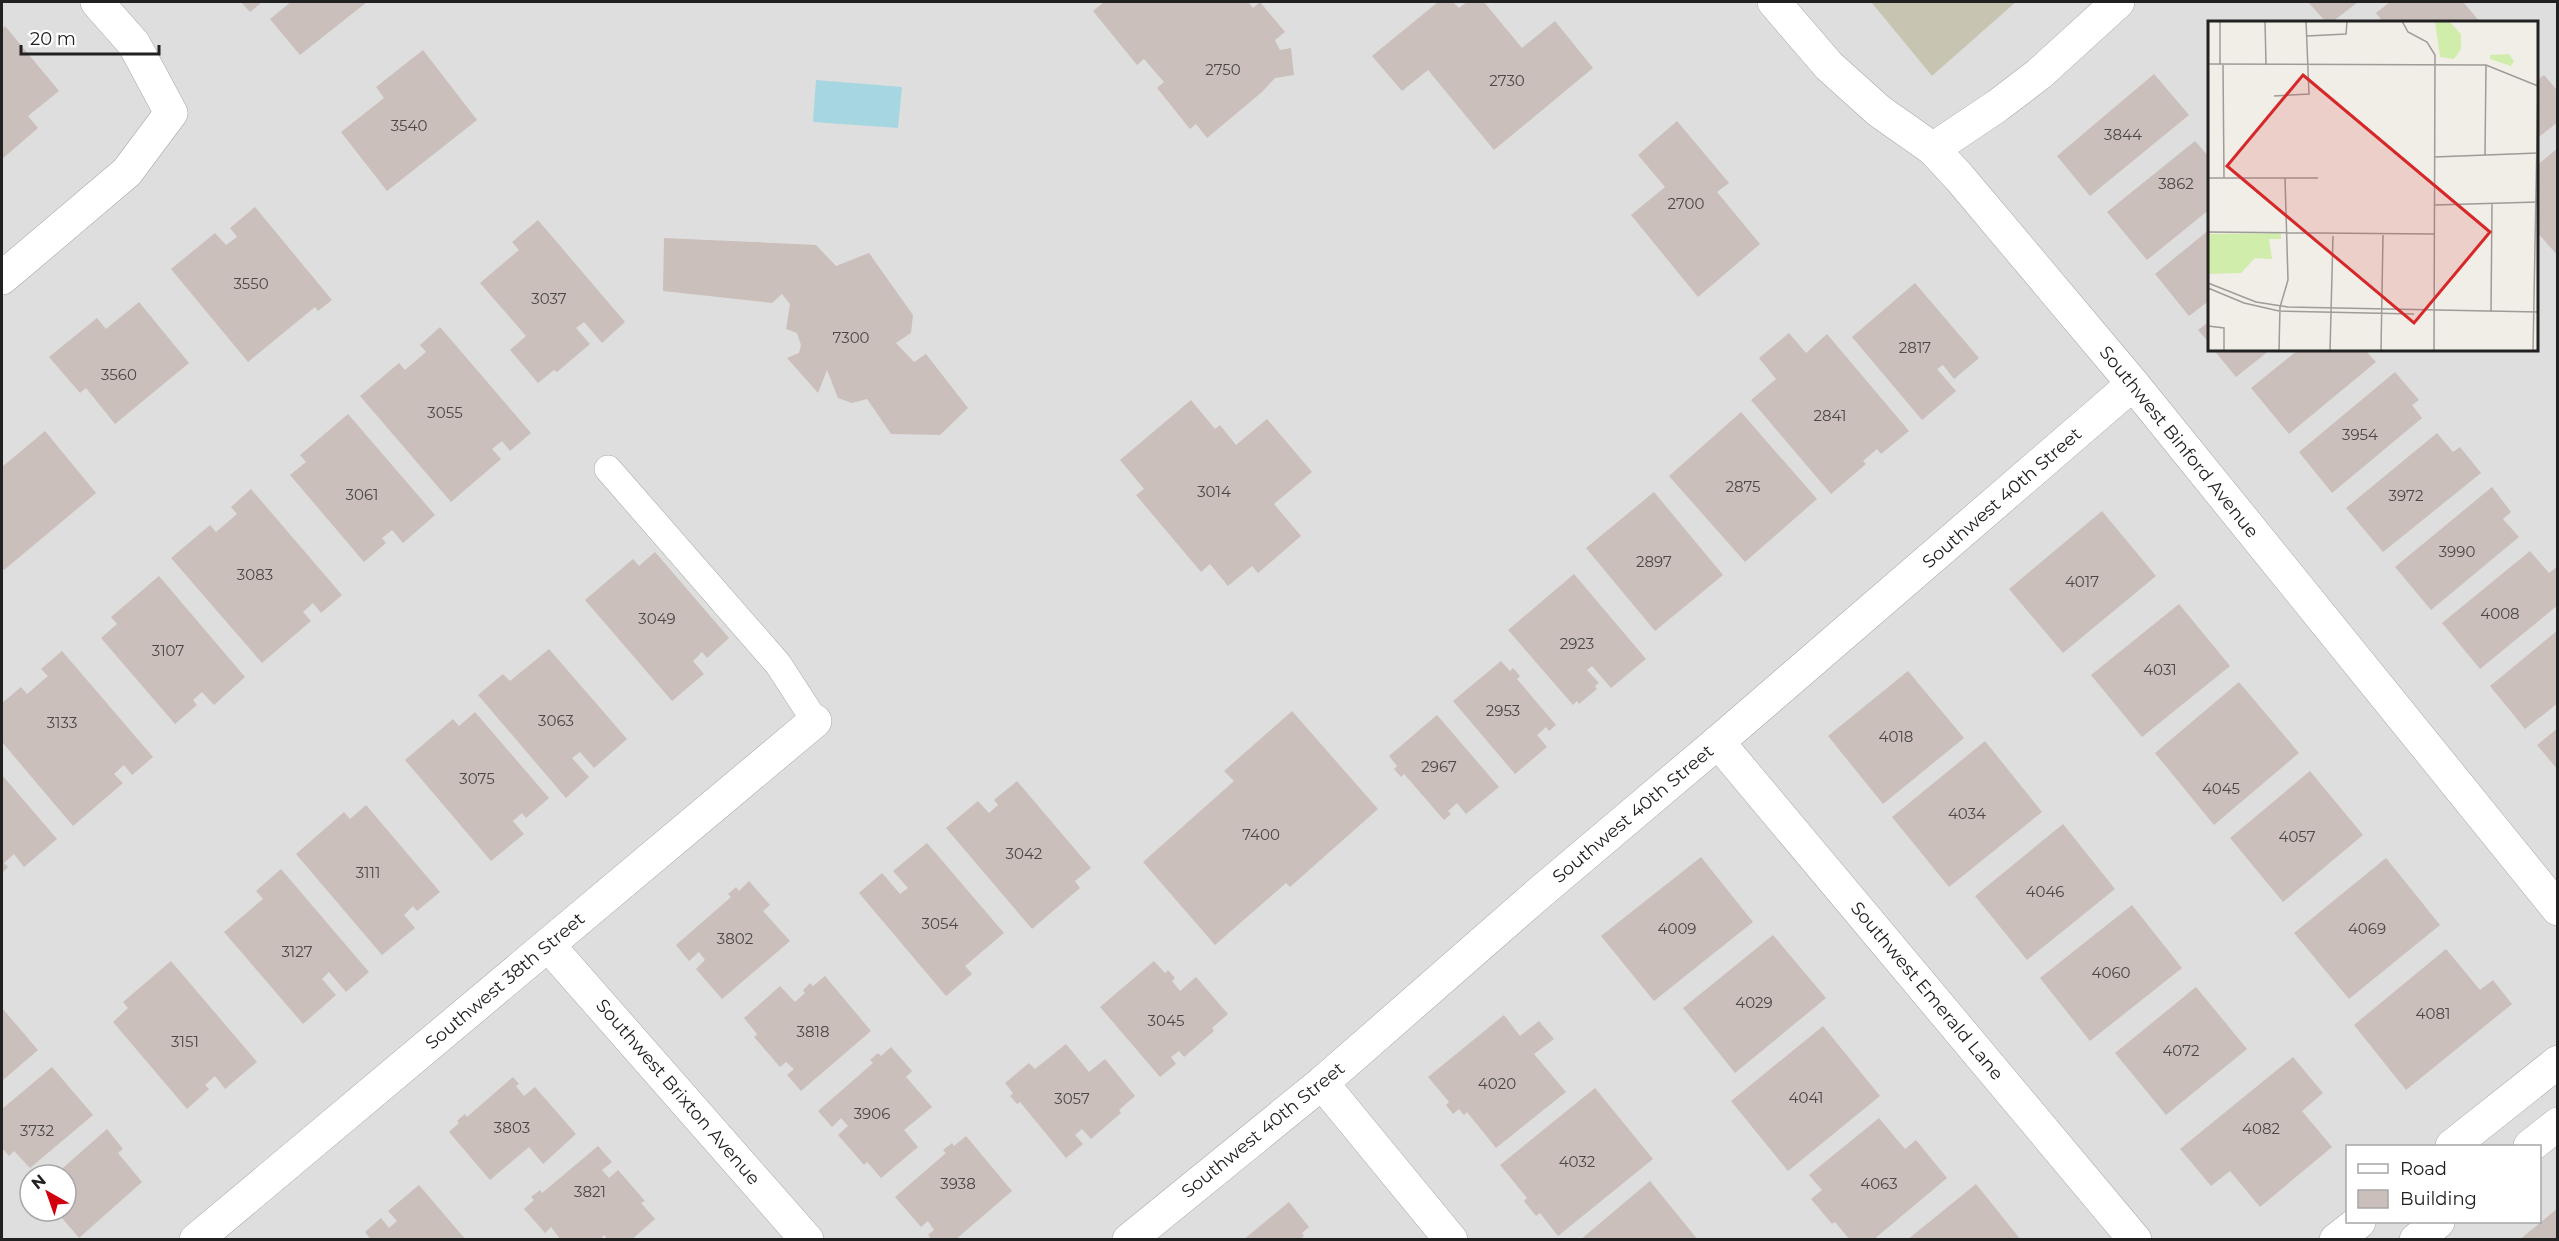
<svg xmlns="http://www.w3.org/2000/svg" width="2559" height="1241" font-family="Montserrat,sans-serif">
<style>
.residential{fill:#dfdede;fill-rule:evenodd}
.construction{fill:#c7c5b2}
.water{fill:#a6d7e0}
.building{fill:#cabfba}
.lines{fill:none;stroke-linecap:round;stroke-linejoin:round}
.service-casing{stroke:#a8a8a8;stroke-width:28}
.minor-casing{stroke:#a8a8a8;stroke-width:34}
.service{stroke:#fff;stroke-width:27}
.minor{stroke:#fff;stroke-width:33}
.labels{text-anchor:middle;stroke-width:6;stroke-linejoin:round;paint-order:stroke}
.number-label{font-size:15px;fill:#4b4847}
.street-label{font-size:18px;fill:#212121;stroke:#fff}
.inset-road{fill:none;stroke:#9e9b98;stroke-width:1.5}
.view{fill:#d62828;fill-opacity:0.15;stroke:#d62828;stroke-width:3}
.inset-edge{fill:none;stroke:#212121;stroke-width:3}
</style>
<rect width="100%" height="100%" fill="#f1ede7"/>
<path class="residential" d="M2,2H1871L1932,76L2016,2H2557V1239L2,1240ZM2210,22H2536V350H2210ZM2348,1146H2540V1222H2348ZM30,1175H66V1211H30Z"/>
<path class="construction" d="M1871,2H2016L1932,76Z"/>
<path class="water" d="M816,80L902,87L898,128L813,122Z"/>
<g class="building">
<path d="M241,2H262L250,12Z"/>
<path d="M291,2H367L300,55L270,19Z"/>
<path d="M1104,2H1248L1253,8L1260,2L1285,32L1275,40L1280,50L1291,48L1294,75L1275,78L1262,92L1207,138L1196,124L1190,129L1157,88L1164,82L1144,59L1137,65L1093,11Z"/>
<path d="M1438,2H1453L1459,8L1467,2H1484L1522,48L1555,21L1593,68L1494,150L1428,70L1402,91L1372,56Z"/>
<path d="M2308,2H2358L2332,22H2326Z"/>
<path d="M2390,2H2465L2464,3L2480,22H2383L2376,13Z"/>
<path d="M5,26L59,91L28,116L38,128L2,159V29Z"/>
<path d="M423,50L477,120L387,191L341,132L384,98L376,87Z"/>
<path d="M2154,74L2189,115L2090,196L2057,156Z"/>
<path d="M2544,75L2558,91V122L2536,139V81Z"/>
<path d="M1677,121L1729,183L1717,192L1760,244L1698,297L1631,215L1665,187L1638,155Z"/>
<path d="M2195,141L2210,158V209L2147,260L2107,212Z"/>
<path d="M2558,148V256L2536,231V166Z"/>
<path d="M255,207L332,300L318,311L315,307L248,362L171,269L215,233L226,245L237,237L230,228Z"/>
<path d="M538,220L625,322L602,343L584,322L576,328L590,344L557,372L554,370L538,383L510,350L526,336L480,283L519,250L512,242Z"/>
<path d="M2210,229V300L2189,316L2155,274Z"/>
<path d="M664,238L816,245L836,266L869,253L913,315L911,333L896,343L914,362L926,354L968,408L940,435L891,434L867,399L852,403L838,398L827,370L818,393L787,358L799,353L801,345L797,333L786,329L790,304L782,294L772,303L663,291Z"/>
<path d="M1915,283L1979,358L1954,379L1943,365L1937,369L1956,391L1922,420L1852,337Z"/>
<path d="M139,302L189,363L115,424L86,388L80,393L49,357L97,318L106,329Z"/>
<path d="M2210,321V344L2198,330Z"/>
<path d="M440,327L531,433L510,451L502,441L492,449L501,459L451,502L360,396L399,363L405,370L426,352L420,345Z"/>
<path d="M1789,333L1806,353L1827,334L1909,431L1881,454L1877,449L1863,461L1866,464L1831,494L1751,400L1776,379L1759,358Z"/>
<path d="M2214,350H2270L2236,377Z"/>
<path d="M2298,350H2365L2376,362L2289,434L2251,388Z"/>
<path d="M2395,372L2419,400L2412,405L2422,418L2332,493L2299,452Z"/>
<path d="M1191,400L1215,429L1220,425L1236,445L1267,419L1312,472L1274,504L1301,536L1258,573L1252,566L1228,586L1210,564L1201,572L1136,495L1144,489L1120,460Z"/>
<path d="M1741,412L1817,499L1745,562L1669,476Z"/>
<path d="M348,414L435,515L403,543L392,530L382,538L386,543L364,562L290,475L306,462L300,455Z"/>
<path d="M45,431L96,493L4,570L2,567V467Z"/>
<path d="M2437,433L2453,452L2460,447L2481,473L2383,552L2346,508Z"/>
<path d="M2492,487L2511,512L2503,519L2519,537L2431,610L2395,567Z"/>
<path d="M251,489L342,595L321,613L313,603L303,612L311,621L262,663L171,558L210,525L216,532L237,514L231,507Z"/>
<path d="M1654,492L1723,575L1655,631L1586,548Z"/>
<path d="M2102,511L2156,576L2063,653L2009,589Z"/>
<path d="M2530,551L2549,573L2558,566V605L2480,669L2442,623Z"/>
<path d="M655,552L729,638L707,658L702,652L693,661L704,674L672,701L585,600L633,559L639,566Z"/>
<path d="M1574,574L1646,659L1611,688L1592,666L1587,670L1599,683L1595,686L1597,689L1579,704L1577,701L1573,705L1508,630Z"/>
<path d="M159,576L245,677L214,705L202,692L193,700L197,705L175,724L101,638L117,624L111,617Z"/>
<path d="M2179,604L2230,666L2142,737L2091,675Z"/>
<path d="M2558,630V703L2525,729L2490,686Z"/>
<path d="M549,649L627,739L594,768L580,752L572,758L589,777L566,798L478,695L503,674L510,681Z"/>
<path d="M62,651L153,757L132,775L124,765L114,774L123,783L73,826L2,742V703L21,687L27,694L48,676L41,669Z"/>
<path d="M1501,661L1510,671L1513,668L1520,676L1517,679L1556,725L1549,731L1546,727L1537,735L1547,747L1515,774L1453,701Z"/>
<path d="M1908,671L1964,738L1883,804L1828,736Z"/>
<path d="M2239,682L2299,753L2214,825L2155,753Z"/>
<path d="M1292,711L1378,809L1290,887L1286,883L1215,945L1143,862L1234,781L1224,771Z"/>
<path d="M475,712L549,798L526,818L522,813L513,821L524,834L491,861L405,760L453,719L459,726Z"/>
<path d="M1437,715L1499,787L1466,814L1457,803L1448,811L1451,814L1444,820L1404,774L1401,777L1394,769L1397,766L1389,756Z"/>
<path d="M2558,728V770L2537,745Z"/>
<path d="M1985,741L2042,812L1949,887L1892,817Z"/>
<path d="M2310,771L2363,835L2283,902L2230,838Z"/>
<path d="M2,775L57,839L24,867L14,854L4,863L8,867L2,873Z"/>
<path d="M1017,781L1091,868L1075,881L1080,888L1032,929L946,828L978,801L989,813L998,805L994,800Z"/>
<path d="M366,805L440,892L417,911L413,906L404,915L415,928L382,955L296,854L344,812L350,819Z"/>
<path d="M2063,824L2115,889L2027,960L1975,896Z"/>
<path d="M927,843L1004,933L965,966L972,974L946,996L859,893L882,873L900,894L908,888L893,871Z"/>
<path d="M1701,857L1753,922L1654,1001L1601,936Z"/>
<path d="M2386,858L2440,925L2349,999L2294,933Z"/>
<path d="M281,869L369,972L346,992L329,972L322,979L336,995L303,1024L224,932L263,899L256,891Z"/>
<path d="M749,881L770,905L763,911L790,941L722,999L696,969L705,960L699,952L689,961L676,945L731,897L728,894L736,887L739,891Z"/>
<path d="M2132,905L2182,968L2090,1041L2040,978Z"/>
<path d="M1773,935L1826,998L1735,1073L1683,1008Z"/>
<path d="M2446,949L2480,990L2493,980L2512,1004L2406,1090L2354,1025Z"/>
<path d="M171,961L257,1062L225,1089L215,1076L205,1085L209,1089L187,1109L113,1022L128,1008L123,1002Z"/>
<path d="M1154,961L1165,973L1168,970L1175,978L1172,981L1180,991L1196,977L1228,1014L1212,1028L1214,1031L1184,1057L1179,1051L1171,1057L1176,1064L1160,1077L1100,1007Z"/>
<path d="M825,976L871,1031L801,1091L787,1075L794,1069L786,1062L780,1067L754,1037L757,1034L744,1018L780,986L795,1002L805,993L803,990L810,983L813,986Z"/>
<path d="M2196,987L2247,1049L2166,1115L2115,1053Z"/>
<path d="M2,1008L38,1050L2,1081Z"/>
<path d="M1504,1015L1520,1036L1539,1021L1554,1039L1534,1054L1566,1092L1496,1148L1467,1112L1464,1115L1459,1109L1453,1114L1446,1105L1449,1102L1428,1077Z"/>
<path d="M1823,1026L1880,1096L1788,1171L1731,1101Z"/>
<path d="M1066,1044L1089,1072L1105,1059L1135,1096L1119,1110L1121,1113L1091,1139L1082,1129L1075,1135L1083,1144L1066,1158L1020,1102L1017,1104L1010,1096L1013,1093L1005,1083L1029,1063L1035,1069Z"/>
<path d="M891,1047L912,1071L906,1077L932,1107L904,1130L918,1147L881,1178L867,1162L864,1165L838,1135L848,1126L841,1118L832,1127L818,1111L873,1063L870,1060L878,1053L881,1056Z"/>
<path d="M2293,1057L2323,1093L2302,1111L2332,1147L2260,1207L2230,1171L2211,1186L2180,1149Z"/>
<path d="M52,1067L93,1115L30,1168L14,1151L9,1156L2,1148V1109Z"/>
<path d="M513,1077L519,1084L516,1086L524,1096L535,1087L576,1134L543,1164L529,1147L490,1180L449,1132L459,1123L457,1121L465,1114L467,1117Z"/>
<path d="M1595,1088L1653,1159L1558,1236L1540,1213L1536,1216L1524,1201L1527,1198L1500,1165Z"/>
<path d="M1879,1118L1905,1149L1916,1140L1947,1178L1873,1240H1850L1835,1222L1832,1224L1811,1199L1822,1190L1809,1175Z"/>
<path d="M107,1129L123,1149L118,1153L142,1182L79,1238L56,1211H66V1175H55Z"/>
<path d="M966,1136L1012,1191L955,1240H932L928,1235L934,1230L928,1221L921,1227L895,1197L946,1153L943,1150L952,1143L954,1146Z"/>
<path d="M598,1146L612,1162L602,1170L609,1178L618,1170L645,1201L641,1203L655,1219L631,1240H608L604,1235L599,1240H561L551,1227L545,1233L524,1209L534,1200L531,1197L540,1190L542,1193Z"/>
<path d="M1650,1181L1698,1240H1580Z"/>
<path d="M1976,1184L2021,1240H1907Z"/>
<path d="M419,1185L466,1240H371L365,1232L381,1218L389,1228L397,1221L388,1211Z"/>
<path d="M1289,1202L1309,1227L1302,1233L1304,1236L1299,1240H1243Z"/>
<path d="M2558,1208V1240H2519Z"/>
</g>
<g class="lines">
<g class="service-casing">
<path id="service" d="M608,469L778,664L815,721"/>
</g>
<g class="minor-casing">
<g id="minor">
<path d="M1774,2L1829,66L1879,111L1933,149L1959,177L2133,384L2558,909"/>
<path d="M1933,149L1997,106L2039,74L2118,2"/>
<path d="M2,278L127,172L171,113L134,44L97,2"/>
<path d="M1718,742L2135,1240"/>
<path d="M548,945L807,1240"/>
<path d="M1322,1083L1451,1240"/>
<path d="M2452,1146L2558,1062"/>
<path d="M2530,1146L2558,1124"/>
<path d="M196,1240L815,721"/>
<path d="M1129,1240L1322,1083L1537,895L1718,742L2133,384"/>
<path d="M2336,1240L2359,1222"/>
<path d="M2416,1240L2438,1222"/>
</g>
</g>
<use href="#service" class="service"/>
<use href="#minor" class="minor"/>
</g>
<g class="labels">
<g class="number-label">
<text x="1223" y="75">2750</text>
<text x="1507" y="86">2730</text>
<text x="409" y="131">3540</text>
<text x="2123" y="140">3844</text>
<text x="2176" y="189">3862</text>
<text x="1686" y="209">2700</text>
<text x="251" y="289">3550</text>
<text x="549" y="304">3037</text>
<text x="851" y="343">7300</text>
<text x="1915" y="353">2817</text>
<text x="119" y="380">3560</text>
<text x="445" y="418">3055</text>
<text x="1830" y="421">2841</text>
<text x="2360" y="440">3954</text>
<text x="1743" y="492">2875</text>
<text x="1214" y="497">3014</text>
<text x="362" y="500">3061</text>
<text x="2406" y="501">3972</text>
<text x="2457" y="557">3990</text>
<text x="1654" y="567">2897</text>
<text x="255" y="580">3083</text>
<text x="2082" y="587">4017</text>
<text x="2500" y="619">4008</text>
<text x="657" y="624">3049</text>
<text x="1577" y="649">2923</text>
<text x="168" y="656">3107</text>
<text x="2160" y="675">4031</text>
<text x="1503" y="716">2953</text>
<text x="556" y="726">3063</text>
<text x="62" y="728">3133</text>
<text x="1896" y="742">4018</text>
<text x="1439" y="772">2967</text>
<text x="477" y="784">3075</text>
<text x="2221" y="794">4045</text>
<text x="1967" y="819">4034</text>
<text x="1261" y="840">7400</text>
<text x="2297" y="842">4057</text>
<text x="1024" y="859">3042</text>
<text x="368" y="878">3111</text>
<text x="2045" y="897">4046</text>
<text x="940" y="929">3054</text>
<text x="1677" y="934">4009</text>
<text x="2367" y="934">4069</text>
<text x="735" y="944">3802</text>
<text x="297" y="957">3127</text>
<text x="2111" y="978">4060</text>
<text x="1754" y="1008">4029</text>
<text x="2433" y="1019">4081</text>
<text x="1166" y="1026">3045</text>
<text x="813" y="1037">3818</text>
<text x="185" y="1047">3151</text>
<text x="2181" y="1056">4072</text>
<text x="1497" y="1089">4020</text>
<text x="1806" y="1103">4041</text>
<text x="1072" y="1104">3057</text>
<text x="872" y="1119">3906</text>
<text x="512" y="1133">3803</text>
<text x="2261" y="1134">4082</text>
<text x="37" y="1136">3732</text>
<text x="1577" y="1167">4032</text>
<text x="958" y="1189">3938</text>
<text x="1879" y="1189">4063</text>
<text x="590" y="1197">3821</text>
</g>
<g class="street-label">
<text transform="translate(2179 442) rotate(51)" y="6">Southwest Binford Avenue</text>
<text transform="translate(2002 498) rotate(-41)" y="6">Southwest 40th Street</text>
<text transform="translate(1633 814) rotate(-40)" y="6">Southwest 40th Street</text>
<text transform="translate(505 981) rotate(-40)" y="6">Southwest 38th Street</text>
<text transform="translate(1927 991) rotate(50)" y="6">Southwest Emerald Lane</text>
<text transform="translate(678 1092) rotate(49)" y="6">Southwest Brixton Avenue</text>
<text transform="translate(1263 1130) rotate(-39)" y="6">Southwest 40th Street</text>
</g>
</g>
<g transform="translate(2208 21)">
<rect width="330" height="330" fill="#f1ede7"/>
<path d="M227,0H241L253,13V28L246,38L232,36ZM301,33L306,40L303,45L282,38V34ZM73,212V218H61L64,238L47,237L33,252L0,253V213Z" fill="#d0edac"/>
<path class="inset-road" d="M12,0V43M57,0L58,44M194,0L200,11L219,21L227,34L226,330M99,15L138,13L139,0M0,43L278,44L330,65M15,43L16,157M66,75L101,73L98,0M277,134L278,44M226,136L330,132M0,157H110M227,184L330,181M0,211L227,213M0,262L48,281L80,286L330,291M0,267L36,282L71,290L206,293M283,291L284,183M0,305L16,307V330M71,330L72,286L80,259L77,157M122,330L125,215M173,330L175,214M325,330L330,65"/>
<path class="view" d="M95,54L282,211L206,302L19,145Z"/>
<rect width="330" height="330" class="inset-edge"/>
</g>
<rect width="2559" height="1241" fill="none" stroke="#212121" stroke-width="6"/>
<rect x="2346" y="1145" width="195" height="78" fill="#ffffff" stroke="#a6a6a6" stroke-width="1.5"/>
<rect x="2358" y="1164" width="30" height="9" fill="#ffffff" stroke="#a6a6a6" stroke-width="1.5"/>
<text x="2400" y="1175" font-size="18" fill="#212121">Road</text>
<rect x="2358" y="1190" width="30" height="18" fill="#cabfba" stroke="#a6a6a6" stroke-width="1.5"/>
<text x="2400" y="1205" font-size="18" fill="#212121">Building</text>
<g transform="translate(48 1193) rotate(320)"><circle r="28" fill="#ffffff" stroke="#a6a6a6" stroke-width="1.5"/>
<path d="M0-4.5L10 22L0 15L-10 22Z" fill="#d2000f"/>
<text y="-9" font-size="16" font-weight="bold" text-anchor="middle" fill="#212121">N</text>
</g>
<path d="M21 45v9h138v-9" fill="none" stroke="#212121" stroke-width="3"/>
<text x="30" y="45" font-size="18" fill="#212121" stroke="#ffffff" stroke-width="4.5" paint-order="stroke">20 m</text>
</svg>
